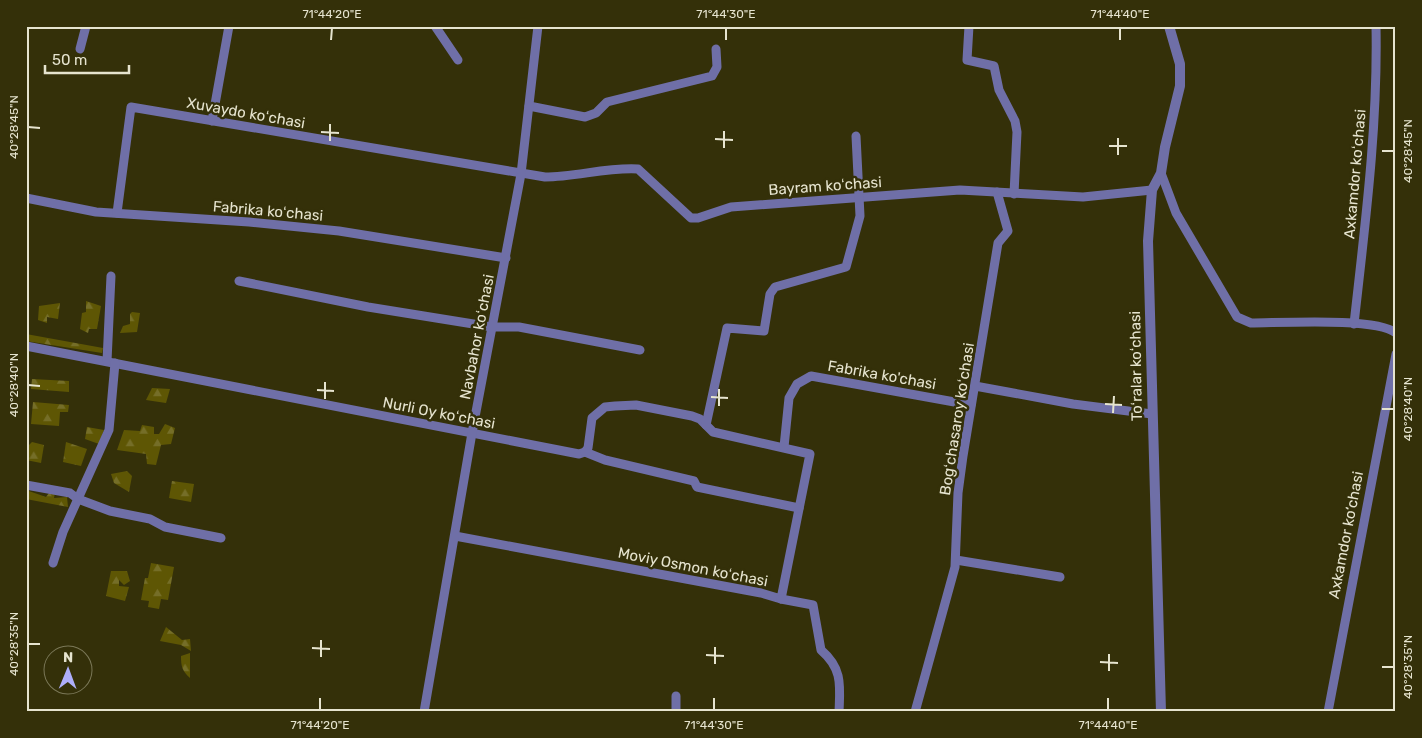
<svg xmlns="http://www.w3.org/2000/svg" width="1422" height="738" font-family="Rubik,sans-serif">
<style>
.forest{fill:url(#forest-firs)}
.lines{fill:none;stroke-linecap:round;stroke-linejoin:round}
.minor{stroke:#6f6fa7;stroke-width:9}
.tertiary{stroke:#6f6fa7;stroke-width:10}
.ticks{fill:none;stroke:#e6e4cf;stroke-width:2}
.labels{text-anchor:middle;stroke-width:5;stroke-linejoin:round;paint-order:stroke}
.street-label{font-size:15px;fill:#e6e4cf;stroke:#343009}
.neatline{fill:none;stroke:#e6e4cf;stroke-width:2}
.ticks-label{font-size:12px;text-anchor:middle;fill:#e6e4cf}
</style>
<defs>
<pattern id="forest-firs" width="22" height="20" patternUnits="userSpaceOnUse" patternTransform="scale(1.25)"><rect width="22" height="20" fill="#5e5604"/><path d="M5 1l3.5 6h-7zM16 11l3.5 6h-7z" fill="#756e28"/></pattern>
</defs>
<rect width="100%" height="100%" fill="#343009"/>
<g class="forest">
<path d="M86,301L101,306L97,329H89L88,333L80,329L82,313L86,312Z"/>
<path d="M60,303L58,319L47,317V323L38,320L39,306Z"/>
<path d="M132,312L140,313L137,332L120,333L123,326L130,324V314Z"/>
<path d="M26,334L103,348L102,353L26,341Z"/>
<path d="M32,379L69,381V392L31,389Z"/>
<path d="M152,388L170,389L166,403L146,400Z"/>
<path d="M33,402L69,405L68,412H60L59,426L31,424Z"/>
<path d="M165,424L175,428L171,444L161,445L156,465L147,464L146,454L117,450L124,430L140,431L142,425L154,427V434H159Z"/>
<path d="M87,427L104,430L99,444L85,439Z"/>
<path d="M32,442L44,445L41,463L26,460L28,446Z"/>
<path d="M66,442L87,449L81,466L63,462Z"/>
<path d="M127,471L132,476L129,492L114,483L111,474Z"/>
<path d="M172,481L194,484L191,502L169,498Z"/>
<path d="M26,490L46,497L49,493L55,492L54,498L67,497L68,507L26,499Z"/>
<path d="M151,563L174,567L168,600L161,599L159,609L148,607L149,601L141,600L145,578H148Z"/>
<path d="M111,571H127L130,581L124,585L119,580V586L129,587L125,601L106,596Z"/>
<path d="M166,627L182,640L190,639L191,651L181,645L160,641Z"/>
<path d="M190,653V678C182,671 181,666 181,656Z"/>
</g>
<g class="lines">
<g class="minor">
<path d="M435,26L458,60"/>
<path d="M969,26L967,60L994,66L999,90L1015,121L1017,132L1014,194"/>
<path d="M80,49L86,26"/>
<path d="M529,106L585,117L596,113L607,102L712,76L717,67L716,49"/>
<path d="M212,121L229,26"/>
<path d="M1161,173L1176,213L1237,317L1251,323C1280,323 1376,317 1396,333"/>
<path d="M26,198L96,212L249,222L339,231L506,258"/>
<path d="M117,213L131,107L545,177C576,177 607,167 638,169L691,218H698L731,207L960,190L1083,197L1152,190"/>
<path d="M239,281L368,307L492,327H519L640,350"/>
<path d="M1354,324C1365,225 1378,126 1376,26"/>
<path d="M26,346L579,454L585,452L588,448L592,418L605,407L615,406L636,405L692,416L700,419L713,432L810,454L781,599L761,593L455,536"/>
<path d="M107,361L111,276"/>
<path d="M975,386L1073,404L1152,414"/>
<path d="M706,425L727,328L764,331L770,294L775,287L846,267L860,216L856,136"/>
<path d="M784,447L789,398L797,384L811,376L971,405"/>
<path d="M585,452L605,460L694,481L697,487L799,508"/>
<path d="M26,485L70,493L78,499L110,511L150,519L165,527L221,538"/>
<path d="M956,560L1060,577"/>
<path d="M53,563L63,532L109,430L115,363"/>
<path d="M781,599L813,605L821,650C843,669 840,686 839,712"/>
<path d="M676,696V712"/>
<path d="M424,712L472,433L521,174L538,26"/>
<path d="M915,712L955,567L958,493L963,456L998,243L1008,231L997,192"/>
<path d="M1328,712L1396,354"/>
</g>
<path class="tertiary" d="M1161,712L1148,241L1152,190L1161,173L1165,147L1180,86V64L1169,26"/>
</g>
<path class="ticks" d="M331,40L332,28M726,40V28M1120,40V28M28,127L40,128M321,132L339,133M715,139L733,140M330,141V124M1109,146H1127M724,148V131M1382,151H1394M1118,155V138M28,385L40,386M317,390L334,391M711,397L728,398M325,399V382M1105,404L1122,405M719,406V389M1382,409H1394M1113,413L1114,396M28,644H40M312,648L330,649M706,655L724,656M321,657V640M1100,662L1118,663M715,664V647M1382,667H1394M1109,671V654M320,710V698M714,710V698M1108,710V698"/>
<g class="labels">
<g class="street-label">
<text transform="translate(246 113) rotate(10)" y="5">Xuvaydo koʻchasi</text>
<text transform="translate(1355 174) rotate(-85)" y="5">Axkamdor koʻchasi</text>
<text transform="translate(825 186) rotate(-4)" y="5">Bayram koʻchasi</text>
<text transform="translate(268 211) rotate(5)" y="5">Fabrika koʻchasi</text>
<text transform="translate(477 337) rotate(-79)" y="5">Navbahor koʻchasi</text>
<text transform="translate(1136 366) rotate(-91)" y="5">Toʻralar koʻchasi</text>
<text transform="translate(882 375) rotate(10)" y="5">Fabrika ko'chasi</text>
<text transform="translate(439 413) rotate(11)" y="5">Nurli Oy koʻchasi</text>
<text transform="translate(957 419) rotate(-81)" y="5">Bogʻchasaroy koʻchasi</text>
<text transform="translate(1346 535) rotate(-79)" y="5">Axkamdor ko‘chasi</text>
<text transform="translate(693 567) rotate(11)" y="5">Moviy Osmon koʻchasi</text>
</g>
</g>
<rect width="1422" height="738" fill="none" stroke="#343009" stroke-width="55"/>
<g transform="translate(68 670) rotate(1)"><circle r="24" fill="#343009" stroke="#7b7858"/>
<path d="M0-4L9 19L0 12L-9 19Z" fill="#aeaefa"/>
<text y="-8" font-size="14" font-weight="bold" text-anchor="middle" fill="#e6e4cf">N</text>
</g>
<path d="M45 65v8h84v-8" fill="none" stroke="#e6e4cf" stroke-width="2.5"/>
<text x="52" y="65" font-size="15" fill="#e6e4cf" stroke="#343009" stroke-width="4" paint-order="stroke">50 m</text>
<rect x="28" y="28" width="1366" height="682" class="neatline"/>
<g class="ticks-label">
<text x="332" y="18">71°44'20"E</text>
<text x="726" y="18">71°44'30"E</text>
<text x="1120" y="18">71°44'40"E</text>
<text transform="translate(14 127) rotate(-90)" y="4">40°28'45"N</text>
<text transform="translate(1408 151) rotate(-90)" y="4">40°28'45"N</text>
<text transform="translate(14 385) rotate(-90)" y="4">40°28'40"N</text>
<text transform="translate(1408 409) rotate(-90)" y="4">40°28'40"N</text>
<text transform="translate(14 644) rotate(-90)" y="4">40°28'35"N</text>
<text transform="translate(1408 667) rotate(-90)" y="4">40°28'35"N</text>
<text x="320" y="729">71°44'20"E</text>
<text x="714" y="729">71°44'30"E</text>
<text x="1108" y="729">71°44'40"E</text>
</g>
</svg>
